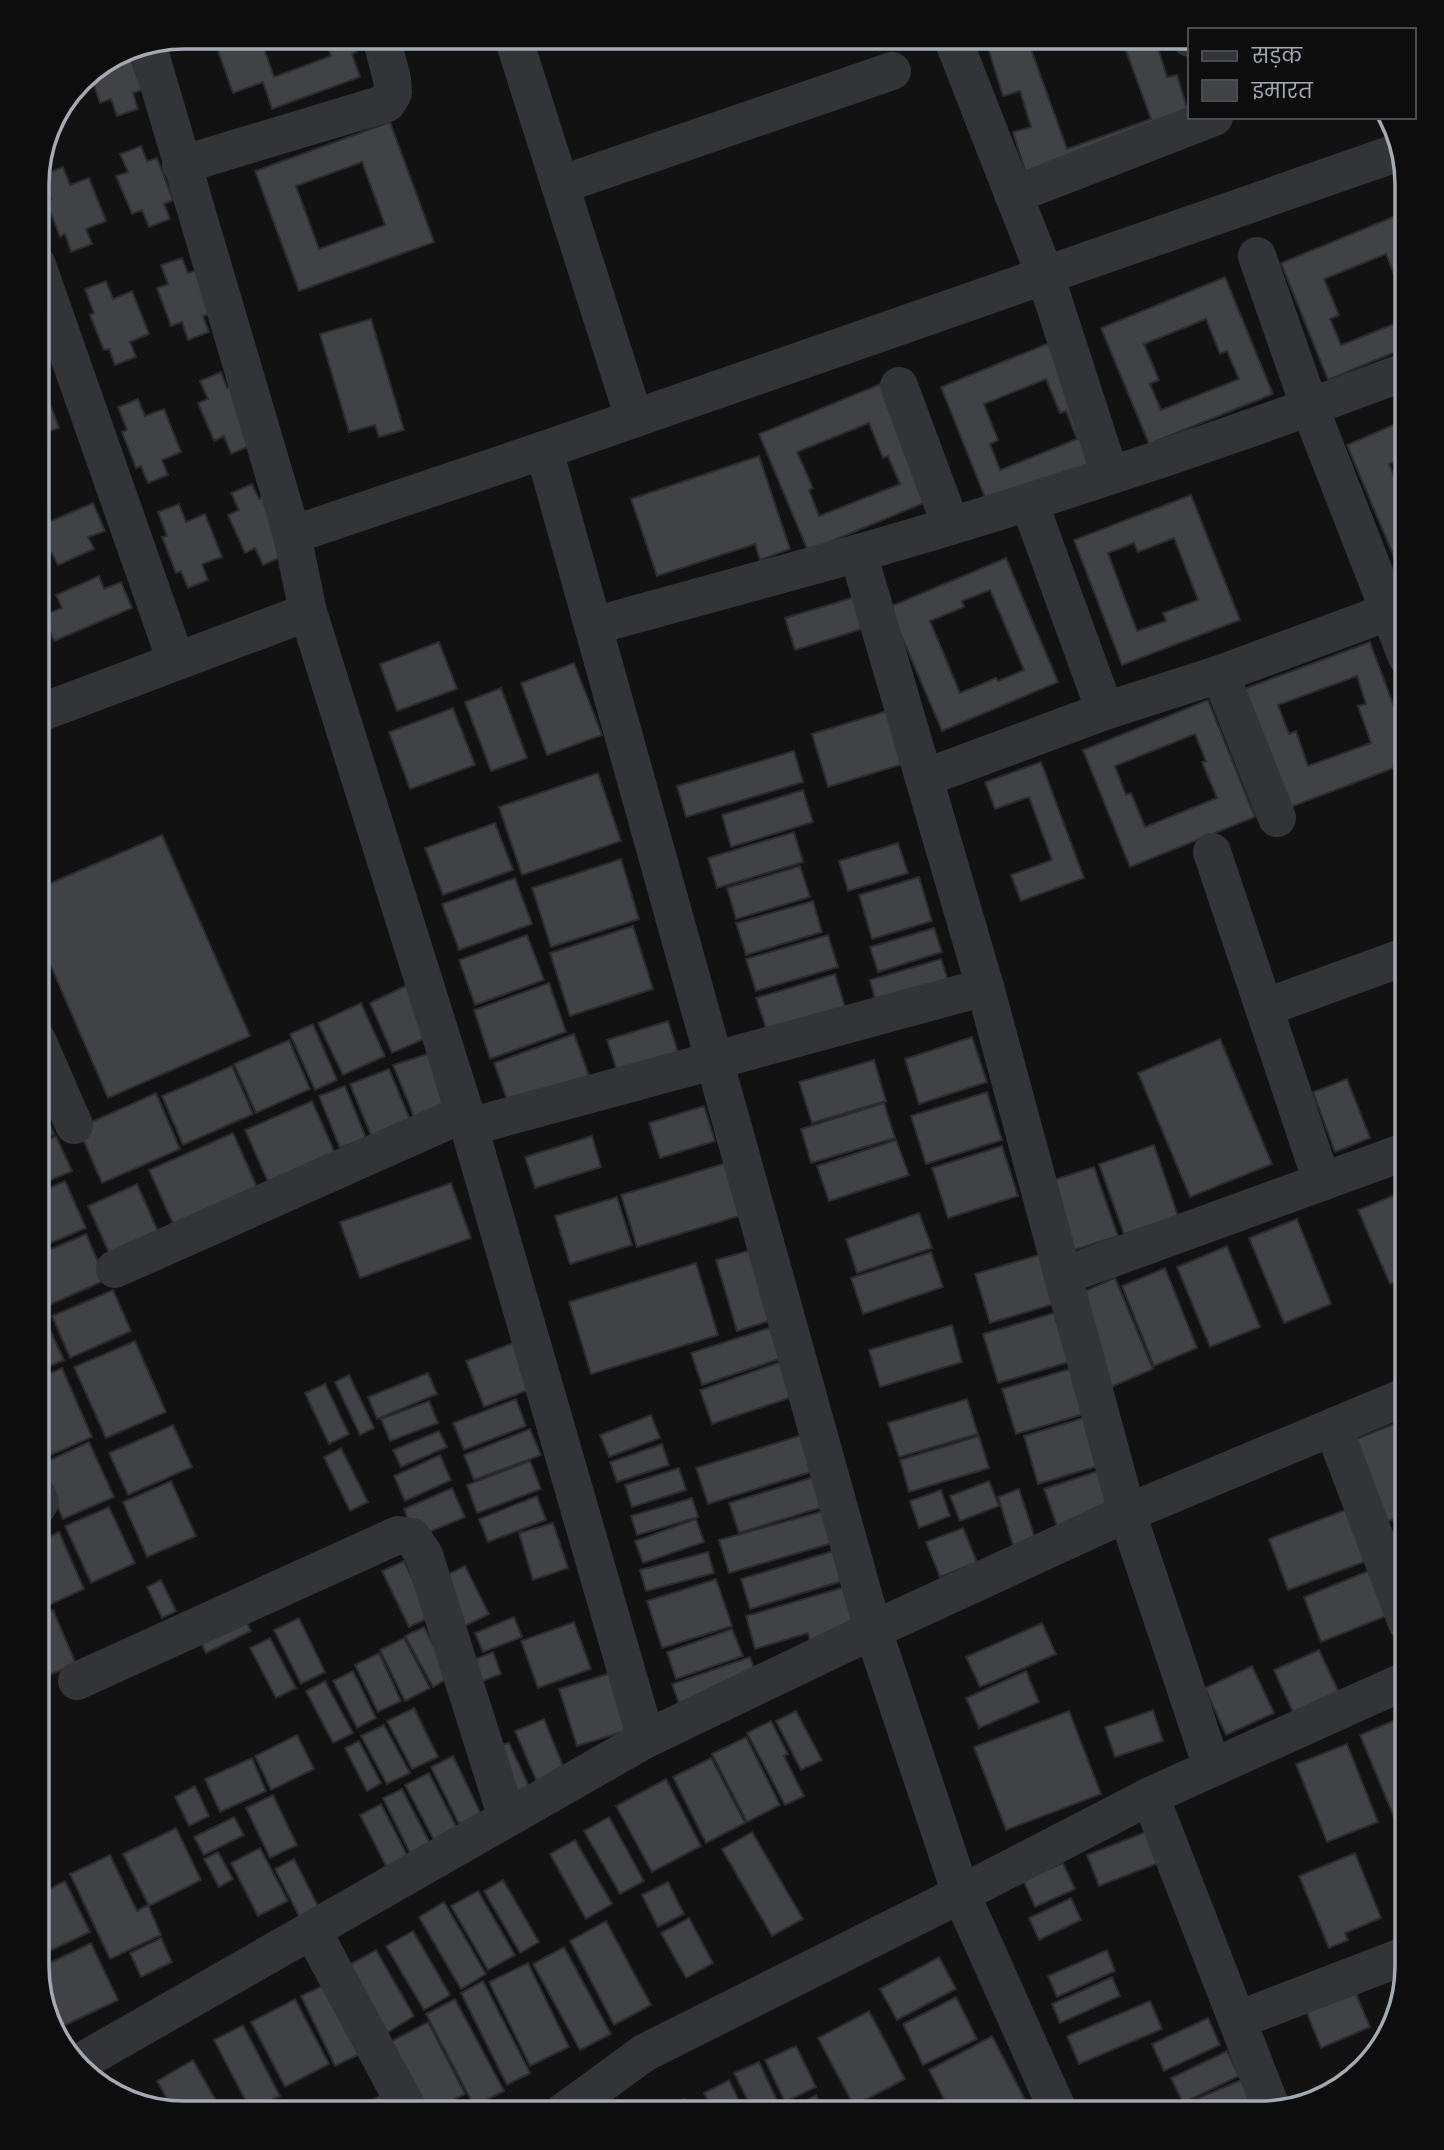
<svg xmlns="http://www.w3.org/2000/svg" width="1444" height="2150" font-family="Poppins,'Noto Sans Devanagari',sans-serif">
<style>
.building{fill:#414246;stroke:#2c2c2f;stroke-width:2;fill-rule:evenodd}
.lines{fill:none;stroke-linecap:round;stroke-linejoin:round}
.minor{stroke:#333438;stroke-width:38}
.rim{fill:none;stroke:#a4aab3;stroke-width:3.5}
</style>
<rect width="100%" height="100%" fill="#121213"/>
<g class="building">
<path d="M213,37H260L274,77L331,56L324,37H352L357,52L352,54L360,77L272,109L263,82L233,93Z"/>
<path d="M1025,37H1065L1031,49L1067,149L1151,119L1121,37H1166L1168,42L1157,45L1167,77L1177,75L1190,118L1026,174L1013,132L1031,127L1020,91L1003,96L988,48Z"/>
<path d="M127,48L142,90L133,93L138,109L117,116L111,99L100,103L90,73Z"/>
<path d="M390,122L434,242L299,291L255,171ZM362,162L385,225L319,249L296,186Z"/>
<path d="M141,146L147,161L157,158L173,200L164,204L170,219L149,227L142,210L132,214L116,176L128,172L120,154Z"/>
<path d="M63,167L70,185L89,178L106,221L86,229L92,244L71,252L65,234L60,237L46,200L51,199L42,175Z"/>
<path d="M1405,212L1407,218V288L1400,289L1386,254L1324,279L1339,315L1330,319L1341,345L1407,319V347L1328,380L1281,263Z"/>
<path d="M182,258L188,273L197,270L212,313L203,316L209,332L188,340L182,322L171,326L157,288L168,284L161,265Z"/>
<path d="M1225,277L1273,394L1149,444L1101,328ZM1206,319L1220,354L1227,351L1239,379L1161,410L1150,384L1159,380L1144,344Z"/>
<path d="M106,281L113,299L132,291L149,334L130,342L136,357L115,365L109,349L104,350L90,315L94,313L85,289Z"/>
<path d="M371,319L404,430L379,437L375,425L349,432L320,334Z"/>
<path d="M1064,337L1112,454L988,505L941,387ZM1046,379L1060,413L1066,411L1077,439L1000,470L990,444L998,440L984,404Z"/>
<path d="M221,372L227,388L236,384L252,445L231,454L224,436L214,441L198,403L208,399L200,381Z"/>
<path d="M41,380L59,428L37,436V381Z"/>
<path d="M883,383L931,500L808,551L759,434ZM869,423L883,458L888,456L900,484L819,516L809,490L813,488L797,452Z"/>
<path d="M138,399L145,416L164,409L181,452L162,460L168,475L148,483L141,466L136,468L122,432L127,430L118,407Z"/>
<path d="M1407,419V456L1389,464L1407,507V566L1399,569L1347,445Z"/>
<path d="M759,456L790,549L760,560L755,544L657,576L631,499Z"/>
<path d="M252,484L259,499L268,495L284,556L263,565L255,548L245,553L228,515L239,510L231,493Z"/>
<path d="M1191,495L1240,620L1122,665L1074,540ZM1174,538L1198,600L1163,613L1166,621L1137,631L1108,553L1134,543L1138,552Z"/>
<path d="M93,503L105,531L88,537L94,549L58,565L52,553L37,560V527Z"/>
<path d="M179,504L186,522L205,514L222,557L202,564L208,580L188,588L181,571L176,573L162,537L167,536L158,512Z"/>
<path d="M1006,558L1058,682L942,731L889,607ZM990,590L1024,670L998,681L996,678L960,693L930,621L964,607L962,601Z"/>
<path d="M99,576L104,589L121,582L132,608L54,641L43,615L62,608L56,595Z"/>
<path d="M855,597L865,628L795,650L785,618Z"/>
<path d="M439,642L457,689L397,711L380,664Z"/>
<path d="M1370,642L1407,742V763L1288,808L1244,689ZM1357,676L1366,704L1358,706L1371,743L1308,766L1296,731L1289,734L1278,705Z"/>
<path d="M574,663L602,735L547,755L521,683Z"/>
<path d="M501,688L527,758L491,771L465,702Z"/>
<path d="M1208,700L1255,817L1130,867L1083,750ZM1195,734L1206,761L1202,762L1217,798L1145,827L1131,793L1126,795L1115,766Z"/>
<path d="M453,708L475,765L410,789L389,732Z"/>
<path d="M890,710L906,763L828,787L812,734Z"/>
<path d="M794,751L803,782L686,817L677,786Z"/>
<path d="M1041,762L1084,878L1021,901L1011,875L1052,860L1029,797L995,809L985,782Z"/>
<path d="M598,773L621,841L522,875L499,807Z"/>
<path d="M803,790L813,822L731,847L722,815Z"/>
<path d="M495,823L513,870L443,895L425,848Z"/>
<path d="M794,832L803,862L717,888L708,858Z"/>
<path d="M162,835L250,1036L108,1098L37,934V889Z"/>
<path d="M898,843L908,873L848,891L839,861Z"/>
<path d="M621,859L639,919L551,947L532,888Z"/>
<path d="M800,866L810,897L736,919L727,888Z"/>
<path d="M919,877L932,921L872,939L859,895Z"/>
<path d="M515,878L532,924L459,950L442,904Z"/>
<path d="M813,901L822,932L746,955L736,923Z"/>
<path d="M633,926L653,989L570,1016L550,953Z"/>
<path d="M934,928L942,952L878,972L870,947Z"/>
<path d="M527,935L544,980L475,1005L459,960Z"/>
<path d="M828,935L838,967L756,991L746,959Z"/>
<path d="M941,959L951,990L878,1011L870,980Z"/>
<path d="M835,974L846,1010L768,1034L756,998Z"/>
<path d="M416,981L435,1034L392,1053L370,1003Z"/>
<path d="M549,983L566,1032L490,1059L474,1010Z"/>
<path d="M361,1003L385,1056L343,1075L318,1023Z"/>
<path d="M668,1021L680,1058L619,1077L607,1040Z"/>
<path d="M313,1024L337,1080L315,1090L290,1034Z"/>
<path d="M574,1034L589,1076L509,1105L494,1063Z"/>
<path d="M972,1037L987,1082L919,1104L905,1059Z"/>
<path d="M1220,1039L1272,1164L1190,1197L1138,1073Z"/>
<path d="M289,1040L310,1089L256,1113L234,1064Z"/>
<path d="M428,1054L444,1108L416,1122L393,1065Z"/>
<path d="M874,1060L886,1101L812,1123L799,1082Z"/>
<path d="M232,1066L253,1114L183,1145L162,1096Z"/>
<path d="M389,1069L411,1122L372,1138L350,1084Z"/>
<path d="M1347,1079L1370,1138L1335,1152L1313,1092Z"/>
<path d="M345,1086L366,1138L340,1148L319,1096Z"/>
<path d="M987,1092L1002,1140L926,1164L911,1116Z"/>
<path d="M156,1093L180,1149L102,1183L78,1128Z"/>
<path d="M37,1096L54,1134L37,1141Z"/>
<path d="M312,1101L335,1153L268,1182L245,1130Z"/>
<path d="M884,1103L895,1138L811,1163L801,1129Z"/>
<path d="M704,1106L715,1141L660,1158L649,1123Z"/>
<path d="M233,1133L257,1187L173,1224L149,1170Z"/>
<path d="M56,1136L72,1171L37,1186V1145Z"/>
<path d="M592,1136L601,1167L535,1188L525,1157Z"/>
<path d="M896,1140L909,1175L829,1201L817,1166Z"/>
<path d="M1154,1145L1178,1216L1124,1234L1099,1164Z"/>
<path d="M1002,1146L1018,1196L948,1218L932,1168Z"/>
<path d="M726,1163L742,1215L637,1247L621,1195Z"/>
<path d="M1094,1167L1118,1236L1068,1252L1044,1183Z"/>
<path d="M65,1181L86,1228L37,1249V1193Z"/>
<path d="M451,1183L471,1238L360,1278L340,1222Z"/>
<path d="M137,1184L160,1236L111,1257L88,1206Z"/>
<path d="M1407,1190V1277L1390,1284L1358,1210Z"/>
<path d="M617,1197L632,1245L570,1264L555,1216Z"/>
<path d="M919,1213L932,1248L857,1273L846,1239Z"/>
<path d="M1297,1219L1331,1304L1284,1323L1249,1238Z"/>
<path d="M86,1234L106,1280L49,1305L37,1278V1255Z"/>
<path d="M1227,1246L1260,1327L1210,1347L1177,1267Z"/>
<path d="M758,1248L779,1318L737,1331L716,1260Z"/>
<path d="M931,1252L943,1287L863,1314L851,1278Z"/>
<path d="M1042,1254L1057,1303L990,1323L975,1274Z"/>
<path d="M696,1263L718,1335L591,1374L569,1302Z"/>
<path d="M1165,1268L1197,1348L1154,1366L1122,1286Z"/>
<path d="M1115,1278L1153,1369L1102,1391L1078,1294Z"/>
<path d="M113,1290L131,1331L70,1358L52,1316Z"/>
<path d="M1054,1313L1069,1362L998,1383L983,1334Z"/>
<path d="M43,1315L64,1360L37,1372V1318Z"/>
<path d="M784,1323L794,1354L702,1385L691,1353Z"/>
<path d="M952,1325L962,1362L880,1387L869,1350Z"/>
<path d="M135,1341L166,1412L106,1438L74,1367Z"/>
<path d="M513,1343L531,1389L484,1407L466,1361Z"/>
<path d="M789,1359L801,1394L712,1424L700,1390Z"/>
<path d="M62,1368L92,1437L42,1459L37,1447V1379Z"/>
<path d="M1070,1369L1084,1414L1016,1434L1002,1389Z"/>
<path d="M428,1373L437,1394L377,1419L368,1397Z"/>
<path d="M349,1375L374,1428L360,1435L335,1382Z"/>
<path d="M325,1384L349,1434L329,1444L305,1393Z"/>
<path d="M516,1399L526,1426L464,1450L453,1423Z"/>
<path d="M967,1399L978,1434L899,1457L888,1423Z"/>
<path d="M429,1401L438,1423L390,1441L381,1419Z"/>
<path d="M651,1415L660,1438L609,1457L600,1435Z"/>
<path d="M1083,1418L1098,1466L1038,1484L1024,1436Z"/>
<path d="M1407,1419V1514L1379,1525L1346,1443Z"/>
<path d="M173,1425L192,1467L128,1495L109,1453Z"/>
<path d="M530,1429L541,1455L474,1480L464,1455Z"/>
<path d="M439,1431L447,1447L401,1467L393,1450Z"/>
<path d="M805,1434L817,1470L708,1504L696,1468Z"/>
<path d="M979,1436L989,1468L909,1492L900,1460Z"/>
<path d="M89,1442L114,1497L63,1519L39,1465Z"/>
<path d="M662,1444L669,1465L617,1482L610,1462Z"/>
<path d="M341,1448L368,1502L350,1511L324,1457Z"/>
<path d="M440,1455L451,1480L405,1501L394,1476Z"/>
<path d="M530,1461L541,1489L477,1513L467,1485Z"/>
<path d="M679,1468L686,1490L632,1507L625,1485Z"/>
<path d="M1098,1471L1110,1508L1057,1526L1044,1489Z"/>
<path d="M820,1475L829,1505L739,1533L729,1503Z"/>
<path d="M171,1481L196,1536L147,1557L123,1502Z"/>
<path d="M989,1481L999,1506L960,1521L950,1496Z"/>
<path d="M452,1488L465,1517L415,1538L404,1509Z"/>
<path d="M1019,1489L1035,1538L1013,1545L998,1497Z"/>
<path d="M941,1490L950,1516L919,1528L910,1501Z"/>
<path d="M537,1496L546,1520L488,1542L479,1519Z"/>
<path d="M692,1498L698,1517L637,1535L631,1516Z"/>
<path d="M1361,1504L1380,1556L1288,1590L1269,1539Z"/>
<path d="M109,1507L135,1563L91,1583L65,1526Z"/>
<path d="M827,1510L836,1542L729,1573L719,1540Z"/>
<path d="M696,1519L704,1542L643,1563L635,1541Z"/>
<path d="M553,1523L568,1568L533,1580L519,1533Z"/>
<path d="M963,1528L977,1562L940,1577L926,1542Z"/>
<path d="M59,1532L84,1589L43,1608L37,1595V1542Z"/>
<path d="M1407,1535V1568L1396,1540Z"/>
<path d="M843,1548L852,1578L750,1609L741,1579Z"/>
<path d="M708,1552L714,1573L646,1591L640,1570Z"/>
<path d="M404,1561L431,1617L409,1627L382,1571Z"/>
<path d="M465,1566L489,1614L463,1627L440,1578Z"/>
<path d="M1378,1567L1396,1612L1321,1642L1304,1597Z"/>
<path d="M716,1579L732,1626L662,1648L647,1601Z"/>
<path d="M161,1580L176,1611L162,1618L147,1587Z"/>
<path d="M855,1584L867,1625L810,1641L808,1633L755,1649L746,1616Z"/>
<path d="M239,1609L251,1631L206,1653L195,1630Z"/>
<path d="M53,1610L76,1664L37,1680V1617Z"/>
<path d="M514,1617L522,1637L483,1652L475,1633Z"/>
<path d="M299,1618L325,1672L301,1684L274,1630Z"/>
<path d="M574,1622L591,1669L538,1688L521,1641Z"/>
<path d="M1042,1623L1056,1654L980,1687L966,1657Z"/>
<path d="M424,1627L450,1677L433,1687L405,1636Z"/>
<path d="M732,1629L743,1656L676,1679L667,1652Z"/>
<path d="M270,1638L296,1688L276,1698L250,1648Z"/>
<path d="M404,1638L430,1688L405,1701L380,1650Z"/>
<path d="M1319,1650L1341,1697L1295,1717L1274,1670Z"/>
<path d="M493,1652L501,1674L472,1685L463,1664Z"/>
<path d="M379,1653L401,1701L378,1712L355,1665Z"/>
<path d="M750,1657L759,1683L681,1709L672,1684Z"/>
<path d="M1252,1666L1274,1713L1226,1735L1205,1688Z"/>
<path d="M353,1671L376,1718L357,1728L333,1681Z"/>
<path d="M617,1671L635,1728L577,1746L559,1689Z"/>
<path d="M1026,1671L1039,1702L979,1728L966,1698Z"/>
<path d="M325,1681L353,1733L333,1743L306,1691Z"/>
<path d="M414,1708L438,1757L412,1769L387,1721Z"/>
<path d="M1153,1710L1163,1741L1115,1757L1105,1727Z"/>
<path d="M796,1711L822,1760L801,1770L776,1721Z"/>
<path d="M1069,1711L1101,1794L1006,1830L974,1747Z"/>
<path d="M1407,1715V1817L1396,1822L1360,1735Z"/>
<path d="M544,1719L565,1771L537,1782L515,1731Z"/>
<path d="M771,1721L788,1754L784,1756L804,1796L785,1805L747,1733Z"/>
<path d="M384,1725L410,1773L387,1784L361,1736Z"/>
<path d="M297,1735L314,1769L271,1790L255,1756Z"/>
<path d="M746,1737L780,1805L747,1822L712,1754Z"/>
<path d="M359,1741L381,1783L367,1791L345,1748Z"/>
<path d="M509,1743L529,1786L505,1797L494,1747Z"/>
<path d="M1347,1744L1378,1822L1327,1842L1296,1764Z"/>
<path d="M453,1756L481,1814L459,1824L431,1767Z"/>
<path d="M252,1758L266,1791L220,1812L205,1779Z"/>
<path d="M711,1758L745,1823L706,1843L673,1777Z"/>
<path d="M429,1773L458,1830L435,1842L405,1785Z"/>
<path d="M666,1779L701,1846L652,1872L616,1806Z"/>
<path d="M195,1786L209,1816L189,1826L175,1797Z"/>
<path d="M402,1789L432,1847L412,1857L383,1798Z"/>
<path d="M273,1795L297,1845L270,1858L246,1808Z"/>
<path d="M381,1804L408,1857L387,1868L360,1815Z"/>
<path d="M234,1817L244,1835L204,1855L194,1837Z"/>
<path d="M609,1817L644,1881L620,1894L584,1831Z"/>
<path d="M176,1828L201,1880L149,1906L123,1854Z"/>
<path d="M1148,1831L1161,1862L1099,1886L1087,1855Z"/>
<path d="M752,1832L803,1919L772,1936L722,1849Z"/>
<path d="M575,1840L612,1904L586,1919L550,1854Z"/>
<path d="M260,1848L288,1901L258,1916L231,1863Z"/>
<path d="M218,1852L233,1879L219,1887L204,1859Z"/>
<path d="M37,1853L48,1877L37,1882Z"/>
<path d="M1355,1853L1381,1918L1345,1933L1348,1940L1329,1948L1299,1876Z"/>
<path d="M110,1855L137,1911L148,1905L161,1935L110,1959L70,1874Z"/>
<path d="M294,1859L320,1910L301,1920L275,1869Z"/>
<path d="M1063,1863L1075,1889L1035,1907L1023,1880Z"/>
<path d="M503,1880L539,1942L520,1953L484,1891Z"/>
<path d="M65,1881L90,1932L37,1957V1895Z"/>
<path d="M668,1882L684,1914L658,1927L642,1895Z"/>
<path d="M478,1891L515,1955L488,1970L451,1906Z"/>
<path d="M1071,1898L1081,1920L1039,1940L1029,1918Z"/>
<path d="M444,1902L486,1974L461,1989L419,1917Z"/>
<path d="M689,1918L713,1963L686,1978L661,1933Z"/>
<path d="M606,1921L651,2005L614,2025L570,1941Z"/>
<path d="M413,1931L450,1995L424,2010L386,1946Z"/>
<path d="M161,1938L172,1962L141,1977L130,1953Z"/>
<path d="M91,1943L118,2000L55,2030L37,1969Z"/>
<path d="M564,1947L611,2034L580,2050L533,1964Z"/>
<path d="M376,1950L414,2016L387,2033L347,1966Z"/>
<path d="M1107,1950L1115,1971L1057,1997L1048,1976Z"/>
<path d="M939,1957L956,1989L897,2020L880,1989Z"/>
<path d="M528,1963L569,2047L530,2066L489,1982Z"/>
<path d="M1112,1977L1120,1996L1060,2023L1052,2004Z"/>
<path d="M333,1981L366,2051L335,2066L301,1996Z"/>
<path d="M483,1981L530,2073L507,2085L461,1993Z"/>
<path d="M1353,1987L1370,2027L1321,2048L1305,2008Z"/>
<path d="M956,1997L977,2039L923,2065L903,2024Z"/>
<path d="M295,1999L329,2064L285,2087L251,2022Z"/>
<path d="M455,1999L504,2091L474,2106L426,2014Z"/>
<path d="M1150,2001L1162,2029L1079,2064L1067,2036Z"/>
<path d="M869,2011L905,2079L854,2106L818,2038Z"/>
<path d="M1208,2018L1220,2045L1164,2071L1152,2044Z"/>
<path d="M428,2022L465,2094L428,2113L388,2043Z"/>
<path d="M243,2025L280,2096L251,2111L214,2040Z"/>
<path d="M992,2036L1031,2111L1028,2113H951L929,2070Z"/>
<path d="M796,2046L816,2087L785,2102L765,2060Z"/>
<path d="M1227,2051L1239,2076L1183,2103L1171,2078Z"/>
<path d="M193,2060L223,2113H175L157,2081Z"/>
<path d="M759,2062L783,2113H754L734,2073Z"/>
<path d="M729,2080L745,2113H714L704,2093Z"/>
<path d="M1241,2080L1251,2101L1223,2113H1183L1180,2106Z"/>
<path d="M390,2091L402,2113H346Z"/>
<path d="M816,2095L825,2113H787L786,2111Z"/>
<path d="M684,2099L691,2113H659L658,2112Z"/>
</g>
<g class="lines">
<g class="minor">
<path d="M513,37L634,418"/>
<path d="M952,37L1045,275L1110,475"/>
<path d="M1190,37V38"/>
<path d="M147,44L292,535L308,612L465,1113L646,1739"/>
<path d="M181,165L387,103L393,93L392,79L381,37"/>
<path d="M560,185L892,71"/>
<path d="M1013,195L1214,117"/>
<path d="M1257,256L1310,408L1407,657"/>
<path d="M37,265L176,661"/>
<path d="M899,386L951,526"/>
<path d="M544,450L873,1630L961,1894L1059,2113"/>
<path d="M1029,502L1105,711"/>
<path d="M292,535L544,450L1399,152"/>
<path d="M858,553L985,987L1127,1513L1212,1767"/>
<path d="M593,626C681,602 770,578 859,553C1044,500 1227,439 1407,371"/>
<path d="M1220,674L1277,818"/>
<path d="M37,714L308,612"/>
<path d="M924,778L1105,711L1220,674L1407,605"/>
<path d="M1212,852L1322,1182"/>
<path d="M1264,1008L1407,956"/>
<path d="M37,1040L74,1125"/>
<path d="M469,1127L985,987"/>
<path d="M115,1269L465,1113"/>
<path d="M1063,1276L1407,1151"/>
<path d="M1333,1427L1407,1623"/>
<path d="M37,1507L40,1502L37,1495"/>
<path d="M77,1681L398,1535L412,1537L424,1555L507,1818"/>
<path d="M1150,1796L1272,2110"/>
<path d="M312,1930L410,2113"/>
<path d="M1238,2020L1407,1955"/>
<path d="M79,2063L646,1739L873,1630L1127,1513L1407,1396"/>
<path d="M562,2113L644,2053L961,1894L1150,1796L1407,1680"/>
</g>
</g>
<path d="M0 0H1444V2150H0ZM184 49H1260A135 135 0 0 1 1395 184V1966A135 135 0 0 1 1260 2101H184A135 135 0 0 1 49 1966V184A135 135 0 0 1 184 49Z" fill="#0d0d0e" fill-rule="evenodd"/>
<path class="rim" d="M184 49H1260A135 135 0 0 1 1395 184V1966A135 135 0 0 1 1260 2101H184A135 135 0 0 1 49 1966V184A135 135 0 0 1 184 49Z"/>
<rect x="1188" y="28" width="228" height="91" fill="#0d0d0e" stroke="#494c50" stroke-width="2"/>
<rect x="1202" y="51" width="35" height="10" fill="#333438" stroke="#494c50" stroke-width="2"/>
<text x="1252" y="63" font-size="21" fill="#a4aab3">सड़क</text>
<rect x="1202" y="80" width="35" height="21" fill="#414246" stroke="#494c50" stroke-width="2"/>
<text x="1252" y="98" font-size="21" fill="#a4aab3">इमारत</text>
</svg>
